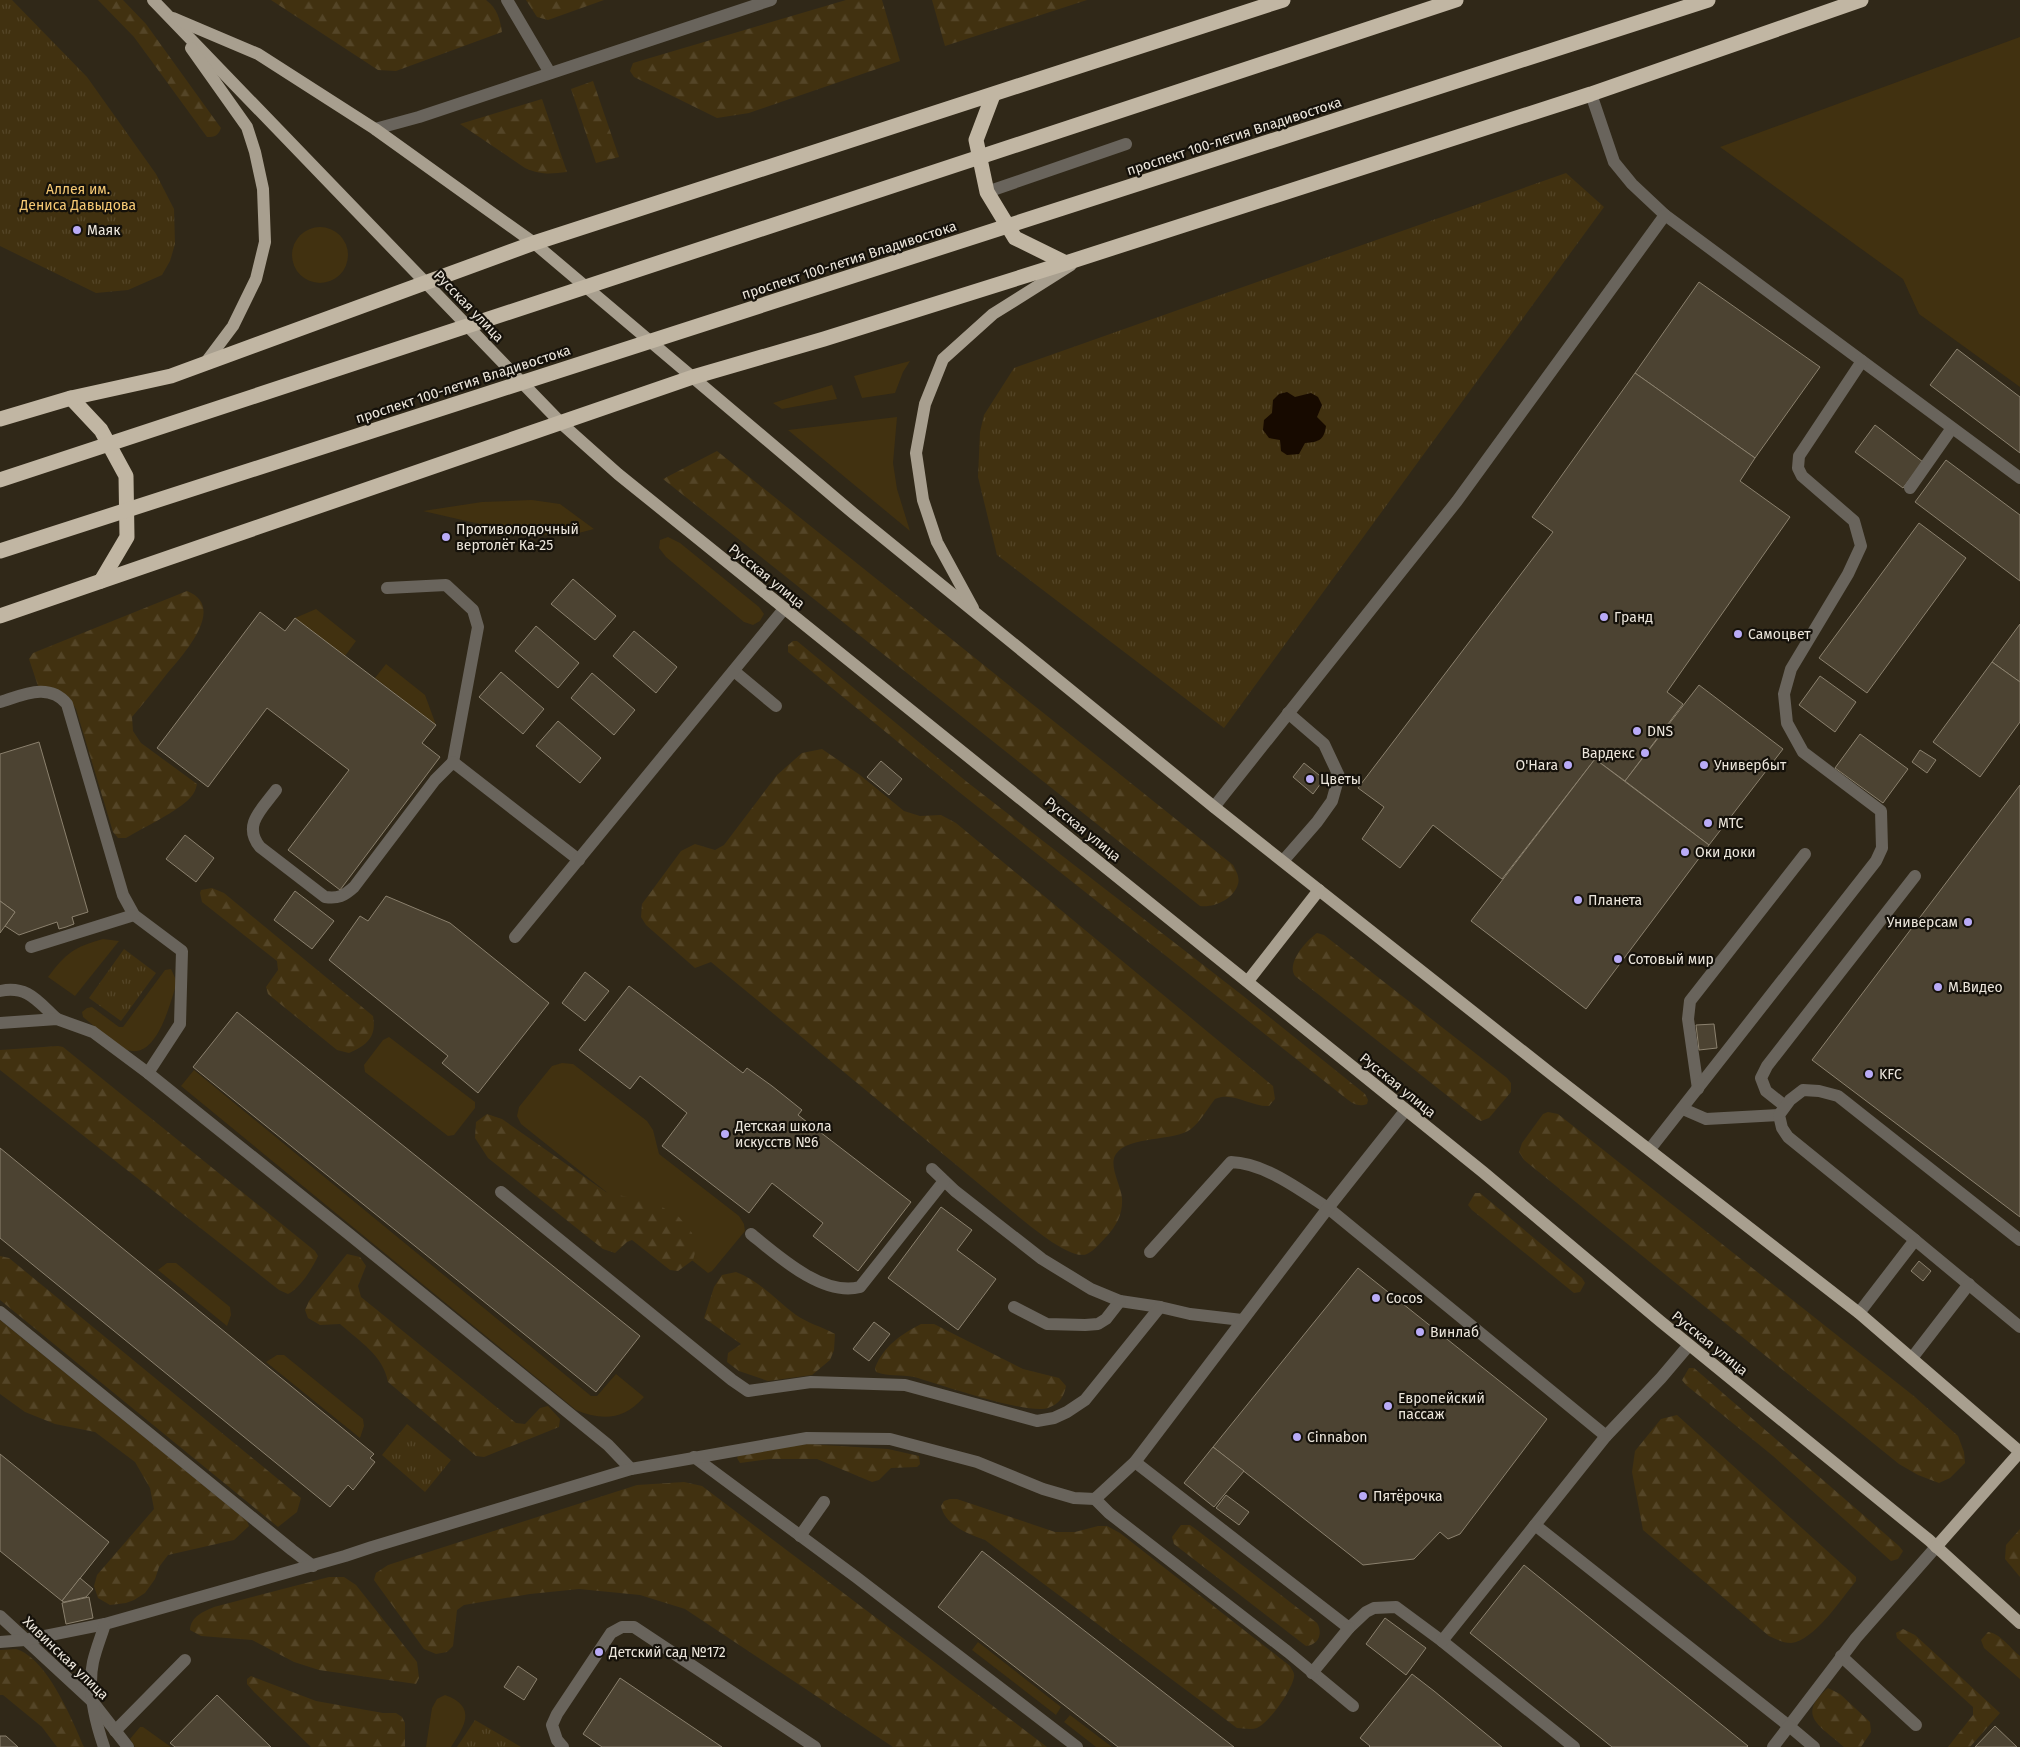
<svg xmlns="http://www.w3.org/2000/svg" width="2020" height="1747" font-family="'Fira Sans',sans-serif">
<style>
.green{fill:#413110}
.forest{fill:url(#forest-firs)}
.park{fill:url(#park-tufts)}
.water{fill:#170a00}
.building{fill:#4c4332;stroke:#8b816e}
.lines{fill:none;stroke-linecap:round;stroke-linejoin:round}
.minor{stroke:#69645c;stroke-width:12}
.major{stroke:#a89f8f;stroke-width:12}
.highway{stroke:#c1b6a3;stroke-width:15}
.poi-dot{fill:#b9abf7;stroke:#15110a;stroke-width:2}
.labels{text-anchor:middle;stroke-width:4.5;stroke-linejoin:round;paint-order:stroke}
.street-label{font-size:14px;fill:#ede7dd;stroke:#15110a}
.park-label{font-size:14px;fill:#f7ca75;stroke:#15110a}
.poi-label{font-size:14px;fill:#ede7dd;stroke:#15110a;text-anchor:start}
</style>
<defs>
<pattern id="forest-firs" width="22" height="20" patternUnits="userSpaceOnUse" patternTransform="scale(1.25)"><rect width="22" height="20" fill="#413110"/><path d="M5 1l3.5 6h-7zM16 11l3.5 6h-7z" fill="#544527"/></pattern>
<pattern id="park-tufts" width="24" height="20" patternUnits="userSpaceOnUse" patternTransform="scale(1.25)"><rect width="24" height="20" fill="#413110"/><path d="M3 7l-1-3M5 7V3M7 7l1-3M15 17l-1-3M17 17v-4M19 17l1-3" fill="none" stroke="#544527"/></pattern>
</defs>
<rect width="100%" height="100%" fill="#302818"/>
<g class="green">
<path d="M2020,37V387L1919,314L1903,279L1720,147Z"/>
<circle cx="320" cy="255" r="28"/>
<path d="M910,361L903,372L895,393L862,398L854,376Z"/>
<path d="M832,385L837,399L782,409L773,403Z"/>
<path d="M897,417L893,463L897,489L910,531L788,430Z"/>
<path d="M532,500L560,504L594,529L567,536L519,533L423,511L482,502Z"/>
<path d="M668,537L680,543L759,607L764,614L760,621L753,625L744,622L666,557L659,548L660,540Z"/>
<path d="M316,609L356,641L345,656L295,618Z"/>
<path d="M386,664L425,695L436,725L375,678Z"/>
<path d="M103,939L119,941L75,996L48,977C66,953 74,947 103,939Z"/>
<path d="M171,969L177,982C170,1003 156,1066 123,1048C109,1041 96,1027 83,1017L82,1012L87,1008L92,1007L119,1027H123L165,970Z"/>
<path d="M389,1037L475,1102V1108L454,1135L448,1136L365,1072L364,1065L383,1040Z"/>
<path d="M562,1063L573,1064L647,1121L653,1130L659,1154L739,1216L744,1224L745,1231L712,1271L708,1273L521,1124L517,1116L519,1107L552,1066Z"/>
<path d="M194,1070L591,1396H597L616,1374L644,1397C624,1420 602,1421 576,1410L181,1086Z"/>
<path d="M167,1263H176L230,1307L231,1315L227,1326L158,1270Z"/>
<path d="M277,1355H284L363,1419L364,1426L360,1438L266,1362Z"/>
<path d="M978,1642L1061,1707L1056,1715L972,1650Z"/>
<path d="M445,1695C478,1707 464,1727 451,1747H426L432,1708L437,1699Z"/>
<path d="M1070,1715L1112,1747H1096L1064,1722Z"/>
<path d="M140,1727H143L171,1747H135L130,1739Z"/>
</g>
<g class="forest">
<path d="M98,0H123L146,24L218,124L221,128C218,136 215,137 207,137L134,37Z"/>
<path d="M271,0H486C497,8 500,19 502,32L396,71L378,70Z"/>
<path d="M526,0H604L548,20L537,17Z"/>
<path d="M846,0H882L900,61L749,113L717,118L634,77L630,71L633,63Z"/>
<path d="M932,0H1087L945,46Z"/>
<path d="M593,81L619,157L596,163L571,89Z"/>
<path d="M542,99L567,172C551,174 540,175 525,168L460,124Z"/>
<path d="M717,451L1233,865C1236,871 1240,877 1238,884C1234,899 1214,908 1200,906L663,479Z"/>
<path d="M187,591C228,607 182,656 166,675C155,689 144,703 132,717L133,731L141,743L197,784C196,789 194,794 190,798C177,812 144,827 126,838H118L113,832L76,709L67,696L39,689L29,659L33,653Z"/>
<path d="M793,641H797L967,782L1242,995L1365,1094L1368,1100L1367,1104C1357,1108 1351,1102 1343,1096L959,792L788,652V645Z"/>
<path d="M822,749L860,775L904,811L920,816L941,815L956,823L1273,1086L1275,1099L1269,1106C1251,1107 1233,1091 1215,1099C1208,1108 1200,1122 1191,1129C1174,1142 1129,1135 1116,1154C1108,1165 1121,1185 1122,1198C1123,1213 1117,1225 1107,1236C1102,1241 1094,1251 1087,1254C1070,1261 1027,1223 1013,1212L711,962L695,968L646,925L641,917L642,904L681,851L695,844L715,850L724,845L777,775L802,753Z"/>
<path d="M212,888L224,893L373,1016C377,1037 367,1045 349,1053L337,1050L268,994L266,987L278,970L277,961L202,902L200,893L201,890Z"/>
<path d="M1317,933L1324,935L1507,1078L1511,1083V1092L1489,1118L1481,1121L1477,1119L1295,976C1286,963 1306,941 1317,933Z"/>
<path d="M58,1046L63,1047L315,1251L318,1256C312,1269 300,1288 288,1294L279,1290L0,1070V1050Z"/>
<path d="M1548,1112L1558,1114L1915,1397L1958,1436L1964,1452L1965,1463L1950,1478L1939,1483L1918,1475L1899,1464L1524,1160L1519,1152L1522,1143L1543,1114Z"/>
<path d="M487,1114L502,1119L606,1192L657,1204L679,1217L692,1233L696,1249L693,1260L678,1271L670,1270L632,1240L627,1242L615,1253L603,1249L488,1158L475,1138L476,1122Z"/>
<path d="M1475,1193H1480L1582,1278L1585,1283L1580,1292L1574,1293L1472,1210L1468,1205Z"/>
<path d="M347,1254L360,1257L366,1266L358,1286L361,1297L516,1423L525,1424L540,1408L548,1406L560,1419L559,1427L484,1457L476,1456L388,1382C383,1355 360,1342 340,1324L320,1325L308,1318L305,1310L309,1301Z"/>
<path d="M0,1256L9,1258L301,1498L297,1512L278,1527L0,1300Z"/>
<path d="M736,1272C760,1281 776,1300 796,1315C807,1323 823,1327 835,1334L834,1350L830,1360L812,1375L768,1381L739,1371L727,1362L728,1353L741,1344L704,1318L714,1287L722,1275Z"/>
<path d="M0,1320L247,1521L249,1526L234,1540L168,1555L159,1567L155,1579L145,1593L134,1600L126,1603L110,1605L98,1598L94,1586L97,1575L154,1509L150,1488L135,1462L95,1432L55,1424L25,1412L0,1394Z"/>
<path d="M921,1324H934L1023,1369L1059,1378L1066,1386C1064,1397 1059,1404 1048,1408C1027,1415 939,1384 914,1377C901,1374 889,1377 876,1372L875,1368C883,1347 901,1334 921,1324Z"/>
<path d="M1689,1368H1694L1899,1546L1903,1551L1898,1559L1891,1561L1773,1456L1686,1385L1682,1380Z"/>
<path d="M1677,1415L1856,1577V1581C1842,1598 1814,1641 1791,1643C1783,1643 1776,1639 1769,1636L1643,1530L1632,1472L1635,1451L1661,1419Z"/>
<path d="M808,1444L888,1449L919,1456L920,1464L917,1467L891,1468L879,1480L872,1482L817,1459H770L740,1463L737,1458L740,1454Z"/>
<path d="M684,1482L702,1486L1047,1747H893L685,1609L640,1595L579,1589L530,1594L464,1605L457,1610L453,1646L447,1652L436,1654L424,1649L374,1580L376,1573L388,1565L637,1485Z"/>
<path d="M950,1499H957L1055,1532H1075L1098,1526H1107L1120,1533L1290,1666C1292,1670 1295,1673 1294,1677C1292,1690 1269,1723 1257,1728C1251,1730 1243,1728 1237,1728L985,1540C968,1534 945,1525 941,1506L944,1501Z"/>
<path d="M1181,1525H1190L1197,1530L1317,1623C1323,1633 1319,1645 1306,1646L1174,1544L1172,1537Z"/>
<path d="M2020,1529V1577L2005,1559L2006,1545Z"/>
<path d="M329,1577H344L356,1585L417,1662L419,1678L416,1684L319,1670L294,1662L252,1640L201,1636L190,1630C191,1616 203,1612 214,1607Z"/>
<path d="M1903,1629L1915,1635L2000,1713L1970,1747H1948L1973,1715V1707L1897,1638L1896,1633Z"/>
<path d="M1988,1632C2000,1633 2011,1649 2020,1656V1679L1984,1648L1981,1640Z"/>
<path d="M16,1649C47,1658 72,1719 84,1747H57L42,1727L3,1695H0V1650Z"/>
<path d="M251,1676L316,1701L383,1713H396L402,1717L405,1723V1747H311L254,1692L247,1684V1679Z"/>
<path d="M1828,1688L1840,1694L1870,1722L1871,1732L1861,1747H1844C1821,1726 1795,1716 1828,1688Z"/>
</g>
<g class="park">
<path d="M0,0H12L87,77L156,174L174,209L175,244L170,261L162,275L128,290L96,293L0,246Z"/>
<path d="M1566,173L1604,207L1224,728L997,555L978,477L980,432L984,415L1014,368Z"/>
<path d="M124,949L156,973L121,1021L89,998Z"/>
<path d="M407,1424L451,1460L425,1492L382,1455Z"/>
<path d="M475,1720L521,1747H457Z"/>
</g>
<path class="water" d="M1287,392L1295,397L1311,393L1318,397L1322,405L1317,417L1326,426C1324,440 1319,442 1305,443L1299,454L1287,455L1281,451L1280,440L1269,438L1263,430L1264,420L1272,413L1273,400L1279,394Z"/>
<g class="building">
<path d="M1699,282L1820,367L1755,458L1635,373Z"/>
<path d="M1957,349L2020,397V453L1930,385Z"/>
<path d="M1635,373L1755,458L1740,481L1790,517L1667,692L1683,704L1625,781L1595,759L1502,879L1433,825L1400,868L1362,839L1384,807L1358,788L1553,532L1532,517Z"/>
<path d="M1875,425L1923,462L1903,488L1855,452Z"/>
<path d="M1946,460L2020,515V581L1915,502Z"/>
<path d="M1919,523L1966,558L1867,693L1819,658Z"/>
<path d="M573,579L616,616L595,640L551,604Z"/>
<path d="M260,612L285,631L295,618L436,725L422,743L440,757L340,890L288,850L349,770L267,708L208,787L157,748Z"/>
<path d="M2020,624V682L1992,662Z"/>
<path d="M536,626L579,663L558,688L515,651Z"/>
<path d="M634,631L677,667L656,693L613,656Z"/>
<path d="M1992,662L2020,682V722L1980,777L1933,742Z"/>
<path d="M501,672L544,709L523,734L479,697Z"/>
<path d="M592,673L635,710L614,735L571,698Z"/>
<path d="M1820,676L1856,702L1835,732L1799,705Z"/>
<path d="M1699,685L1783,749L1709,845L1625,781Z"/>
<path d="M558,721L601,758L580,783L536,746Z"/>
<path d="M1860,734L1908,769L1883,803L1835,768Z"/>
<path d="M39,742L88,912L72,917L74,924L66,927L59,929L57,922L19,935L5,926L15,912L0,901V754Z"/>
<path d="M1920,750L1936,760L1927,773L1912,762Z"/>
<path d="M1595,759L1709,845L1586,1009L1471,921Z"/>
<path d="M881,761L902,779L889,795L867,777Z"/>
<path d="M1304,763L1324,779L1313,794L1293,777Z"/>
<path d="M2020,785V1217L1812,1060Z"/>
<path d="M185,835L214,858L196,882L166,859Z"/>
<path d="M295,891L334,921L312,949L274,920Z"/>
<path d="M386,896L450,923L549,1003L478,1093L442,1063L448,1056L329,960L360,916L368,921Z"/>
<path d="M0,901L15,912L0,933Z"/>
<path d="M585,972L609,991L585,1021L562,1003Z"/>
<path d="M629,986L743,1073L747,1068L772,1086L802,1110L798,1115L911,1202L858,1271L813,1236L823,1223L772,1183L749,1213L662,1146L687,1113L640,1076L630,1089L579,1050Z"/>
<path d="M237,1012L640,1336L596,1392L193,1067Z"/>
<path d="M1714,1024L1717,1048L1699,1050L1696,1025Z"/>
<path d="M0,1148L374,1454L370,1458L375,1462L353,1490L348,1485L330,1507L0,1238Z"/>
<path d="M941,1207L972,1230L957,1250L996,1279L958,1330L888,1278Z"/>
<path d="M1919,1261L1931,1271L1923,1281L1911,1271Z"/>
<path d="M1358,1268L1547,1419L1460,1534L1448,1539L1440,1532L1414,1559L1363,1565L1213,1447Z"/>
<path d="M874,1322L890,1334L869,1361L853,1349Z"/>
<path d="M1213,1447L1244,1471L1214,1507L1184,1483Z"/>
<path d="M0,1454L109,1542L62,1601L0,1551Z"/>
<path d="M1226,1495L1249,1512L1239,1525L1216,1508Z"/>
<path d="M982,1551L1234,1747H1118L938,1607Z"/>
<path d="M1524,1565L1748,1746L1747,1747H1612L1470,1633Z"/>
<path d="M80,1578L93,1589L86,1597L64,1602L62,1601Z"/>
<path d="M89,1597L93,1618L66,1624L62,1603Z"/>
<path d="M1385,1618L1426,1648L1406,1675L1366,1644Z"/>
<path d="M518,1666L537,1679L524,1700L504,1687Z"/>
<path d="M1412,1674L1434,1691L1502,1747H1369L1370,1746L1360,1738Z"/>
<path d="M620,1678L722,1747H602L583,1734Z"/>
<path d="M217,1695L271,1747H175L170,1743Z"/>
<path d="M1995,1726L2017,1747H1975Z"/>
<path d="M0,1736H6L18,1747H0Z"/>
</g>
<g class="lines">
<g class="minor">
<path d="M507,0L550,73"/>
<path d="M1591,94L1614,162L1632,184L1665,215L2020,478"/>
<path d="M375,129L419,117L771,0"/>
<path d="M987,192L1126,144"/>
<path d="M1910,488L1952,428"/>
<path d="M387,588L446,585L473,610L478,627L453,762"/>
<path d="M734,671L776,706"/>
<path d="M0,702C23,695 49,682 67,704L123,895L134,915L182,951L180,1024L148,1073"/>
<path d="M276,790C262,809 242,825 260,847L325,897C338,899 344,896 354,887L435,780L453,762L579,860"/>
<path d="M1214,807L1457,501L1665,215"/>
<path d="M1283,861L1317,822L1332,801L1339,776L1324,744L1288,713"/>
<path d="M515,937L784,609"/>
<path d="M31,947L134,915"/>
<path d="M0,991C28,985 38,1002 57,1019"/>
<path d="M0,1023L57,1019L93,1032L148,1073L350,1235L608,1445L631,1469"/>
<path d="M1698,1089L1688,1019L1690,1001L1805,854"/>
<path d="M1785,1106L1766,1091L1761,1078L1767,1066L1915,876"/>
<path d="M1683,1109L1706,1119L1779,1115"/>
<path d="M1650,1149L1876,861L1882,848L1881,811L1803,752L1787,723L1784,694L1791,669L1848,574L1861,546L1854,521L1802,476L1798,468L1799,456L1862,361"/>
<path d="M932,1169L955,1191L1042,1259L1091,1289L1120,1301L1160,1307L1190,1314L1242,1320"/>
<path d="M501,1192L732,1380L748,1391L811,1382L905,1385L1037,1421L1054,1418L1067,1412L1085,1400L1160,1307"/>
<path d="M751,1234C778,1256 823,1297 860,1287L944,1181"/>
<path d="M1915,1240L1788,1137L1782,1128L1779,1115L1790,1100L1803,1090L1819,1091L1838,1096L2020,1240"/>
<path d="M1150,1252L1231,1162C1265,1163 1300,1190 1328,1208L1606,1436L1661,1378L1689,1345"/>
<path d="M1014,1307L1047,1324L1085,1325L1098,1324L1106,1319L1120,1301"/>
<path d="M0,1312L292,1550L313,1566"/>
<path d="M1859,1313L1915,1240L2020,1327"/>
<path d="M1912,1358L1969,1284"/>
<path d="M1606,1436L1535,1525L1789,1726L1856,1638L1936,1547"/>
<path d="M694,1457L856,1577L1077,1747"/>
<path d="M1135,1462L1349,1628L1366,1612L1374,1608L1396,1607L1442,1641L1574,1747"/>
<path d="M1095,1499L1109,1513L1288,1652L1353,1706"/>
<path d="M800,1536L824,1502"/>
<path d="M0,1616L92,1701L128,1747"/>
<path d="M1442,1641L1535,1525"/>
<path d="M0,1642L25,1640L105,1624L345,1556L372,1547L631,1469L807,1438L890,1439L977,1462L1043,1489L1074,1498L1095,1499L1135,1462L1328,1208L1405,1111"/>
<path d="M1841,1656L1916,1725"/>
<path d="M1312,1673L1349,1628"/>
<path d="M115,1731L185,1660"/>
<path d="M104,1747C95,1721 87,1690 93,1662C96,1649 101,1637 105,1624"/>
<path d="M563,1747L557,1740L552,1725L557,1714L611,1633L622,1627H634L815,1747"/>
<path d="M1773,1747L1789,1726L1814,1747"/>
</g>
<g class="major">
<path d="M153,0L562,424L618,474L1483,1172L1660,1321L1929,1540L2020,1623"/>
<path d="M173,18L258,54L375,129L534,243L853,513L1214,807L1554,1076L1859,1313L2020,1452"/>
<path d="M191,48L247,127L255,152L263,189L265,242L256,279L233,326L206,362"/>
<path d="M973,608L937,542L923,500L916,453L925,404L943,359L993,314L1071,265"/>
<path d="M1248,981L1319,890"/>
<path d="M1936,1547L2020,1452"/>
</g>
<g class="highway">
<path d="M993,95L976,140L987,192L1015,238L1066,263"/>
<path d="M71,398L101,430L126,476L127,537L101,581"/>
<path d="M0,419L71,398L171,376L534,243L1283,0"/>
<path d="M0,480L1456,0"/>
<path d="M0,551L1708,0"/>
<path d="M0,616L693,377L824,339L1066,263L1591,94L1861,0"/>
</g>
</g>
<g class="poi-dot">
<circle cx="77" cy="230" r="5"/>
<circle cx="446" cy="537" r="5"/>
<circle cx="1604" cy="617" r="5"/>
<circle cx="1738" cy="634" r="5"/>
<circle cx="1637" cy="731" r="5"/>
<circle cx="1645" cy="753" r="5"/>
<circle cx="1568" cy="765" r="5"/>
<circle cx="1704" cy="765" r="5"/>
<circle cx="1310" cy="779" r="5"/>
<circle cx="1708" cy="823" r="5"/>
<circle cx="1685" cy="852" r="5"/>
<circle cx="1578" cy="900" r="5"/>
<circle cx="1968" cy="922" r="5"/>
<circle cx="1618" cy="959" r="5"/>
<circle cx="1938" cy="987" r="5"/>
<circle cx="1869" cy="1074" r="5"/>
<circle cx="725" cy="1134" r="5"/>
<circle cx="1376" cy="1298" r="5"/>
<circle cx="1420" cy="1332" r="5"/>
<circle cx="1388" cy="1406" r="5"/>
<circle cx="1297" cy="1437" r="5"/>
<circle cx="1363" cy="1496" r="5"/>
<circle cx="599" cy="1652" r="5"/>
</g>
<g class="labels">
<g class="street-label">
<text transform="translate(1234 136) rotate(-18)" y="5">проспект 100-летия Владивостока</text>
<text transform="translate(849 260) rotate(-18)" y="5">проспект 100-летия Владивостока</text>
<text transform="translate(469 306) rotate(46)" y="5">Русская улица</text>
<text transform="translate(463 384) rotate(-18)" y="5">проспект 100-летия Владивостока</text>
<text transform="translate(767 576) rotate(39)" y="5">Русская улица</text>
<text transform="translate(1083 829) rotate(39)" y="5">Русская улица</text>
<text transform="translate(1398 1085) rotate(39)" y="5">Русская улица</text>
<text transform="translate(1710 1343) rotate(39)" y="5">Русская улица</text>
<text transform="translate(66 1658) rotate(44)" y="5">Хивинская улица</text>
</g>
<g class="park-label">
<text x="78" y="194">Аллея им.<tspan x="78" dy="16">Дениса Давыдова</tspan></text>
</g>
<g class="poi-label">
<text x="87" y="235">Маяк</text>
<text x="456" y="534">Противолодочный<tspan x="456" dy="16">вертолёт Ка-25</tspan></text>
<text x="1614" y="622">Гранд</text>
<text x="1748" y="639">Самоцвет</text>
<text x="1647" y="736">DNS</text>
<text x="1635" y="758" text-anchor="end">Вардекс</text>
<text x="1558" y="770" text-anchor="end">O'Hara</text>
<text x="1714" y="770">Универбыт</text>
<text x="1320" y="784">Цветы</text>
<text x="1718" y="828">МТС</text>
<text x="1695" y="857">Оки доки</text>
<text x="1588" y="905">Планета</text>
<text x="1958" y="927" text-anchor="end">Универсам</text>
<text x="1628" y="964">Сотовый мир</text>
<text x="1948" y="992">М.Видео</text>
<text x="1879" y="1079">KFC</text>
<text x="735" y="1131">Детская школа<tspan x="735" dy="16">искусств №6</tspan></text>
<text x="1386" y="1303">Cocos</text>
<text x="1430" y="1337">Винлаб</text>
<text x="1398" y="1403">Европейский<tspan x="1398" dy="16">пассаж</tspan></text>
<text x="1307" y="1442">Cinnabon</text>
<text x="1373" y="1501">Пятёрочка</text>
<text x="609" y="1657">Детский сад №172</text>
</g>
</g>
</svg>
